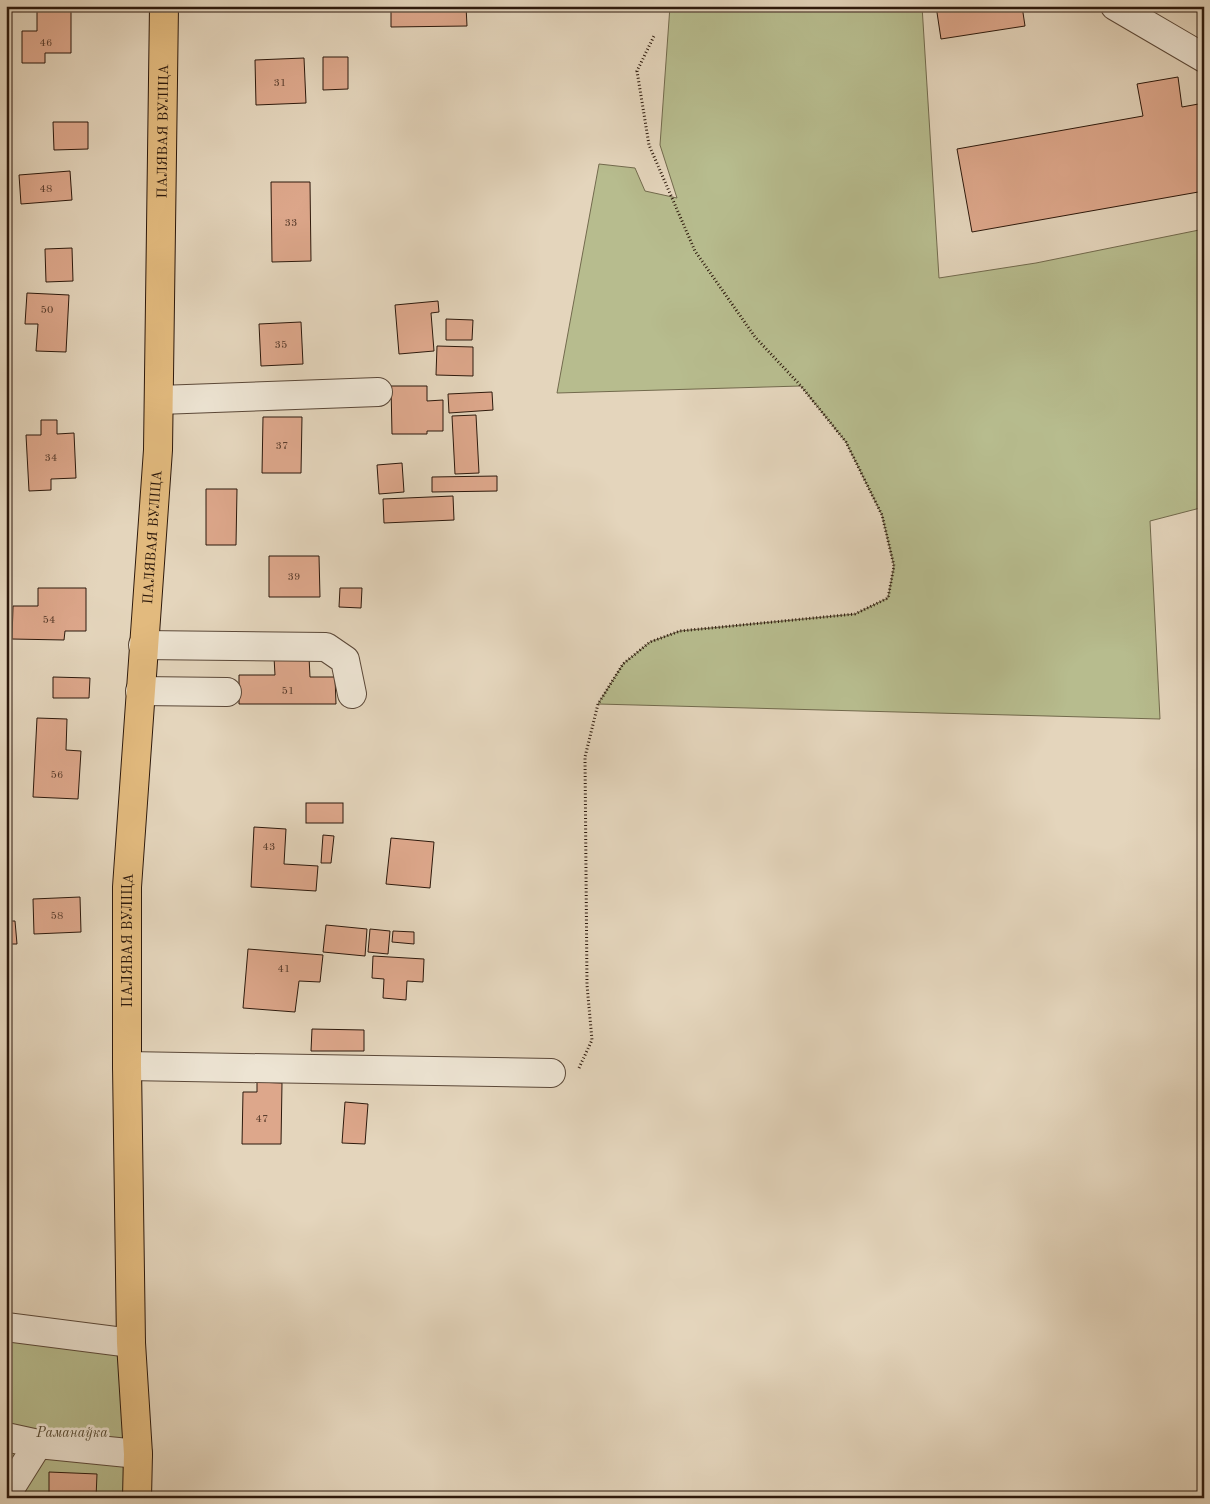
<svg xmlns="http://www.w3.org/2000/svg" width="1210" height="1504" font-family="'Old Standard TT',serif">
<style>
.green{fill:#b7bc8e;stroke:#726a4d}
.building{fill:#dda78b;stroke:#2d190c}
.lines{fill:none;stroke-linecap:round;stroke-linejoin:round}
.minor-casing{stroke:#5b4838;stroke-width:30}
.major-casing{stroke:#2d190c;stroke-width:30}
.path{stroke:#2d190c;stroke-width:3;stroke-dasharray:1 2.5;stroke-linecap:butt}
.minor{stroke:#ede4d3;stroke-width:28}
.major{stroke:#e2ba7e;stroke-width:28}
.labels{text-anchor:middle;stroke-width:5;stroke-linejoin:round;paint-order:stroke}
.number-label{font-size:11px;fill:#593c2c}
.street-label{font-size:14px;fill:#2d190c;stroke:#ede4d3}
.park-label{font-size:14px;font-style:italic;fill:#564a33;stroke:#ede4d3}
</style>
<rect width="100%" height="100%" fill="#e4d5bc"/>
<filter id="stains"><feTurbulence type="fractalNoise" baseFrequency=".004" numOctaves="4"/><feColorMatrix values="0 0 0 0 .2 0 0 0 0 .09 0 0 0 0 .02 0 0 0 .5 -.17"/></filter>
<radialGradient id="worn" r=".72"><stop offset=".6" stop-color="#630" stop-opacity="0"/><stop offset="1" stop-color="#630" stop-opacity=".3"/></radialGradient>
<g class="green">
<path d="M670,6H922L939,278L1036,263L1204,229V507L1150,521L1160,719L598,704L623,664L650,642L680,631L855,614L888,598L894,566L882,515L846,442L801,386L557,393L599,164L635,168L645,191L677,198L660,145Z"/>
<path d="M6,1336L131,1343L137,1498H6Z"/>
</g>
<g class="building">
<path d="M37,6H71V53H45V63H22V31H37Z"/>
<path d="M466,6L467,26L391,27V7Z"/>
<path d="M936,6H1022L1025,26L941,39Z"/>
<path d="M323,57H348V89L323,90Z"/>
<path d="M304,58L306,103L256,105L255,60Z"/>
<path d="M1178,77L1182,107L1204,103V191L972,232L957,149L1143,116L1137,84Z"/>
<path d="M53,122H88V149L54,150Z"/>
<path d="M70,171L72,200L21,204L19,175Z"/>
<path d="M271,182H310L311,261L272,262Z"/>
<path d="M72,248L73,281L46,282L45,249Z"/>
<path d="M27,293L69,295L66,352L36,351L38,324H25Z"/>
<path d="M438,301L439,312L431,313L434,351L399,354L395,305Z"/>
<path d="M446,319L473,320L472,340H446Z"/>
<path d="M301,322L303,364L261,366L259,324Z"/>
<path d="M437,346L473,347V376L436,375Z"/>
<path d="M391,386H427V401L443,400V431H427V434H392Z"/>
<path d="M492,392L493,410L449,413L448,394Z"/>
<path d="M476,415L479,473L455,474L452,416Z"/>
<path d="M263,417H302L301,473H262Z"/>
<path d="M41,420H57V434L74,433L76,478L51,479V490L29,491L26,435H41Z"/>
<path d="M402,463L404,492L379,494L377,465Z"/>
<path d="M497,476V491L432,492V477Z"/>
<path d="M206,489H237L236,545H206Z"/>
<path d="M453,496L454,520L384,523L383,499Z"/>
<path d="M269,556H319L320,597H269Z"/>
<path d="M38,588H86V631H65L64,640L12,639L13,606H38Z"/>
<path d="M340,588H362L361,608L339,607Z"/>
<path d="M274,657H309L310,677H335L336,704H239V675H275Z"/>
<path d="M53,677L90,678L89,698H53Z"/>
<path d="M37,718L67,719L66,750L81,751L78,799L33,797Z"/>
<rect x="306" y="803" width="37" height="20"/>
<path d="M254,827L286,829L284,864L318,866L316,891L251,887Z"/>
<path d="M323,835L334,836L331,863H321Z"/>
<path d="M391,838L434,842L430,888L386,884Z"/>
<path d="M80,897L81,932L34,934L33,899Z"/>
<path d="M6,921H15L17,944H6Z"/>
<path d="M326,925L367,929L365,956L323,952Z"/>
<path d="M370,929L390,931L388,954L368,952Z"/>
<path d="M393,931L414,932V944L392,942Z"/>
<path d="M248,949L323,955L320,982L299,981L295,1012L243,1008Z"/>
<path d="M373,956L424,959L423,982L407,981L406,1000L383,998L384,979L372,978Z"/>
<path d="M312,1029L364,1030V1051H311Z"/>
<path d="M257,1082L282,1083L281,1144H242L243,1092H257Z"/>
<path d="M345,1102L368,1104L365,1144L342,1143Z"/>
<path d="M49,1472L97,1474L96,1498H49Z"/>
</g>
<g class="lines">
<g class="minor-casing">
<g id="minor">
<path d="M1115,6L1204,58"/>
<path d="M159,400L378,392"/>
<path d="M143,645L326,647L345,660L352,694"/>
<path d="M140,691L227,692"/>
<path d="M127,1066L551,1073"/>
<path d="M6,1327L131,1343"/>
<path d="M6,1437L38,1444L138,1454"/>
<path d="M6,1495L38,1444"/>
</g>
</g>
<g class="major-casing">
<g id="major">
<path id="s1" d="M137,1498L138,1454L131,1343L127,1066V887L158,450L164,6"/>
</g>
</g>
<path class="path" d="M579,1068L592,1040L587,985L585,757L598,704L623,664L650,642L680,631L855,614L888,598L894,566L882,515L846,442L801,386L755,337L695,251L649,145L637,71L654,36"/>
<use href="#minor" class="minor"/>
<use href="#major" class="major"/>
</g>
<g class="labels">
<g class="number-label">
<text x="46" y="46">46</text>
<text x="280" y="86">31</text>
<text x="46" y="192">48</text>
<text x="291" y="226">33</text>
<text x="47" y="313">50</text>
<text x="281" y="348">35</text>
<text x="282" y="449">37</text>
<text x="51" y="461">34</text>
<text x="294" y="580">39</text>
<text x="49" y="623">54</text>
<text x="288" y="694">51</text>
<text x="57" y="778">56</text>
<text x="269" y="850">43</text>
<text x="57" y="919">58</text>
<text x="284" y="972">41</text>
<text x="262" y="1122">47</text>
</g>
<g class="street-label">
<text dy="5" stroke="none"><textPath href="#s1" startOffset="1368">ПАЛЯВАЯ ВУЛІЦА</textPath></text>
<text dy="5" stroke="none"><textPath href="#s1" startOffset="962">ПАЛЯВАЯ ВУЛІЦА</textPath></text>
<text dy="5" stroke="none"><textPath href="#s1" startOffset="558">ПАЛЯВАЯ ВУЛІЦА</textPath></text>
</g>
<g class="park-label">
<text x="72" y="1437">Раманаўка</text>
</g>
</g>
<rect width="1210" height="1504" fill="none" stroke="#e4d5bc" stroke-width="25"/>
<rect x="8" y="8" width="1195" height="1489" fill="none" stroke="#2d190c" stroke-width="2.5"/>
<rect x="12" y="12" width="1185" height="1479" fill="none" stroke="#2d190c"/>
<rect width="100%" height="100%" filter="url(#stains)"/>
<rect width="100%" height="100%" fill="url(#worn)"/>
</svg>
